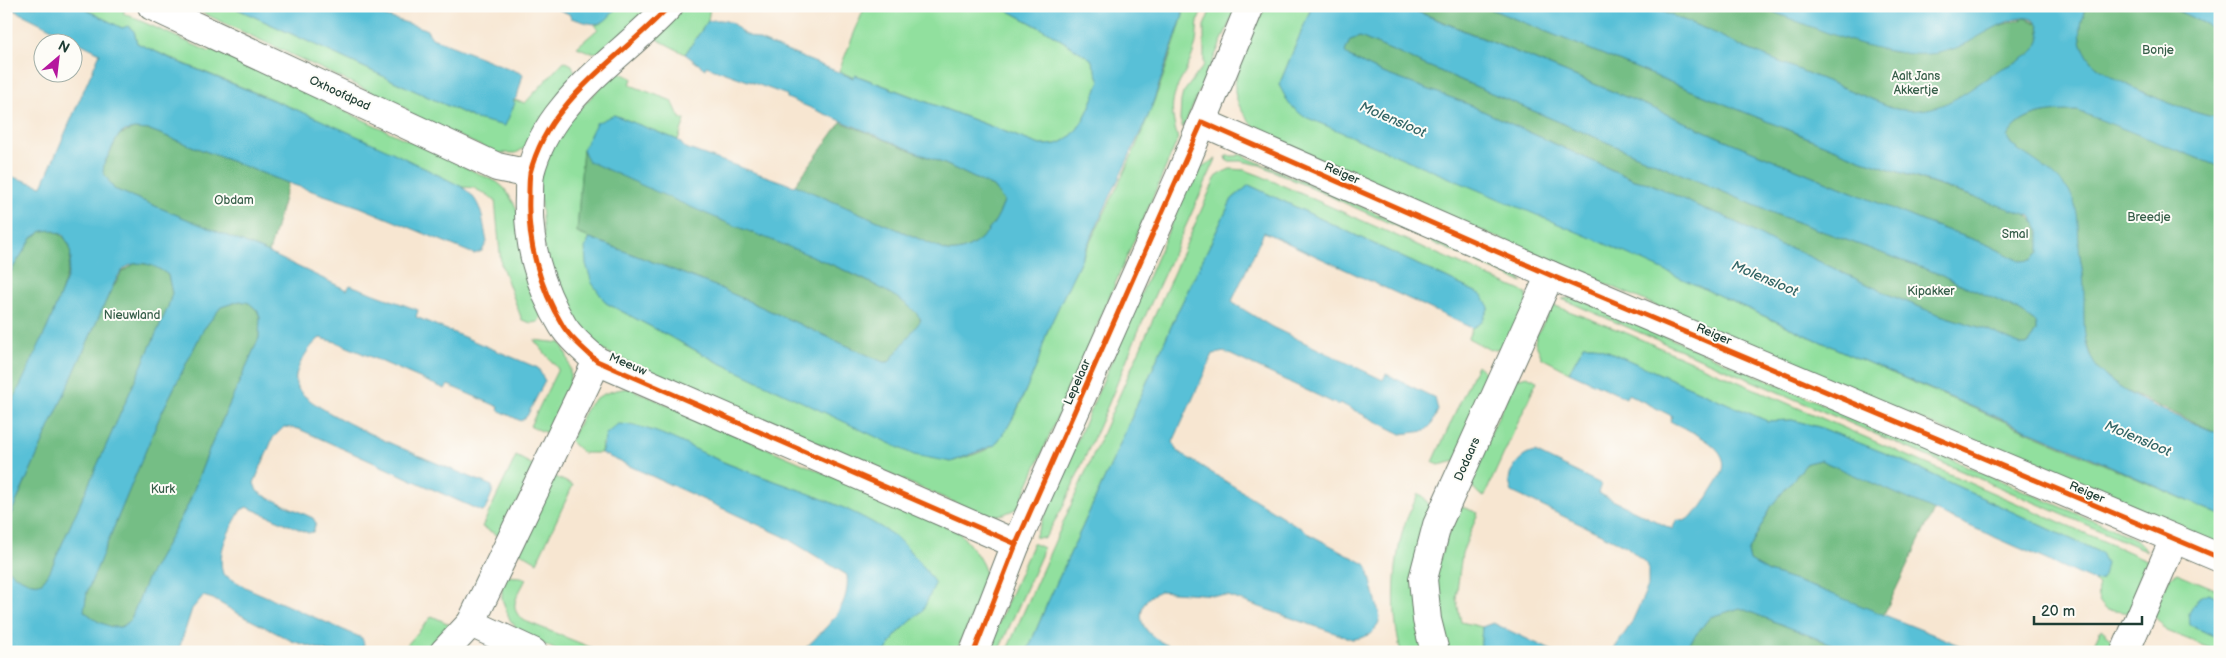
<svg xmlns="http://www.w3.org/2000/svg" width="2226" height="658" font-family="'Balsamiq Sans',sans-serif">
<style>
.green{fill:#91e09e;stroke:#588e69}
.forest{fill:#74be85;stroke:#4a7e5c}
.water{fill:#59c0d7;stroke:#3c7e86;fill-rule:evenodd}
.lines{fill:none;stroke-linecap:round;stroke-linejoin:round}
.street-casing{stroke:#6b786b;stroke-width:30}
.street{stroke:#fff;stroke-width:28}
.cycleway-casing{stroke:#fdfcf7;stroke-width:8}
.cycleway{stroke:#e8590c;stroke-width:5}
.labels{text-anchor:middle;stroke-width:4;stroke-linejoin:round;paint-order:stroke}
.park-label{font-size:12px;fill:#365e49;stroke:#fdfcf7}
.street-label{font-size:12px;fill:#1f3d34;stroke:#fdfcf7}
.water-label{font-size:14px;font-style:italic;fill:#306465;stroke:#fdfcf7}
</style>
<rect width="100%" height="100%" fill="#fdfcf7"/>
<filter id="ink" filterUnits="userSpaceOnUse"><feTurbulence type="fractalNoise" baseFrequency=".02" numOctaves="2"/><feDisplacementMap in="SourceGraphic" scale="10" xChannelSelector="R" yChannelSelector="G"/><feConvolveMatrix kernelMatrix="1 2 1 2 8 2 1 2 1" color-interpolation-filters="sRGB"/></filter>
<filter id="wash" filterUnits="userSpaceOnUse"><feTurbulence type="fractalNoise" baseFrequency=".0096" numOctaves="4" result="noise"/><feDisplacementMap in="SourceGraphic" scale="20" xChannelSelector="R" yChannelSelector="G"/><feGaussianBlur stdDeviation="1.12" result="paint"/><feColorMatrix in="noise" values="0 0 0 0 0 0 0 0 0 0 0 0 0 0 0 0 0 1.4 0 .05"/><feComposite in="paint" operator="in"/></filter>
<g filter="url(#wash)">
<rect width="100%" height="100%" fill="#f7e6d1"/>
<g class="green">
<path d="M79,6H117L125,10L123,13L210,52L211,49L497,182L505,189L516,207L544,312L538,322L531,323L522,320L501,264L495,200L474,188L462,187C413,162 364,139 313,117C255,91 195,70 137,43L134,31L122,28Z"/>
<path d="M188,6H231L476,119L514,100L525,103L564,61L572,65L577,77L526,147L516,153H496L410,114L407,109Z"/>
<path d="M617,6H656L603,53L589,52L577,47L598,29L595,25L602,23Z"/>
<path d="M679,6H710L708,21L685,54L653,37Z"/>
<path d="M865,6H1007L1005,9L1050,33L1091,59L1100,81C1092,101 1082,134 1060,143C1054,145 1046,145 1040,145L856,75L854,78L839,71Z"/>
<path d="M1182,6L1193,8L1194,6H1205C1194,22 1199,32 1195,47C1182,90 1163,89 1178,139L1018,508L1004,514L988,517L597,348L576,327L546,268L539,180L557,133L616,71L632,78L630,85L672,101L680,118L685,120L678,140L614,115L583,149L577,233L590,238L587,241L606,303L716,361L804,401L951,462C962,458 990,451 996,443C1024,410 1032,368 1048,330C1075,268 1109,208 1136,146C1154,103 1170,60 1183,15Z"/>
<path d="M1212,6H1237L1183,128L1180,120L1181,101L1183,93L1204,65V26Z"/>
<path d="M1265,6H1312L1279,85C1468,177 1656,269 1848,354C1971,408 2096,460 2220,515V548L1266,138L1254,131L1256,128C1246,119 1236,104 1235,91C1234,66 1255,29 1265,6Z"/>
<path d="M1239,154L1502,267L1518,276L1523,283L1260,165L1241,161H1227L1226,156H1238Z"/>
<path d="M1216,159L1138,332L1109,403L1064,505L1045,538L1035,537L1191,179H1194L1199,168Z"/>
<path d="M1230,169L1245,170L1261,176L1526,293L1527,305L1510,346L1490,350L1468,338L1472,328L1482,322V295L1249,185L1232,199L1177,313L1113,460L1047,604L1027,652H1006L1215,179L1219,174Z"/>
<path d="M1574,297L2136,539L2147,551L1562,299Z"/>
<path d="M1553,305L1624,332L2149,561L2148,569L2130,613L2107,610C2099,603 2095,596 2099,585L2094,581L2102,580L2101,553L1892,456L1819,427L1792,420L1767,421L1594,345H1584L1569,372L1542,358L1535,342L1536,336Z"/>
<path d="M534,340L561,343C581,378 564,402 551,435L530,426L558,369Z"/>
<path d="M1477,365L1487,374L1493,382L1456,461L1439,465L1433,462Z"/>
<path d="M1527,376L1537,381L1484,497L1479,494L1468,482L1516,379Z"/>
<path d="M629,388L959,532C968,543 981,557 985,571C989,586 963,636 956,652H885L896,635L923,610C922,599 923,574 919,565C899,517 773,483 726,463C695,450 664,434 631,424L602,443L601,453H583L570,441C587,407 588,393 629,388Z"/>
<path d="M516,456L535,466L501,537L482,527Z"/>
<path d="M553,476L573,485L537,562L517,550Z"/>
<path d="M1418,494L1423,496L1433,511L1425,652H1401C1391,616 1393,566 1403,530C1406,518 1413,506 1418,494Z"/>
<path d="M1457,505L1478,513L1462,553L1456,598L1461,622L1482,627L1480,652H1443L1434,578Z"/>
<path d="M1033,543L1043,548L1041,556L998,652H986Z"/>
<path d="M2177,573L2220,591V599L2209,593L2190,625L2220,639V652L2167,631L2152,613L2170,577Z"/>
<path d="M505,576L521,577L526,579C518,596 506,608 525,621L602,652H561L530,638L517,629L510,620L502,599V583Z"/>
<path d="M432,616L451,625L427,652H401Z"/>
<path d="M2101,629L2118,644L2115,652H2090Z"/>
</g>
<g class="forest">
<path d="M1405,6H1483L1860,159L1954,191L2021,212C2039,220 2041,235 2039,253L2031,260L2020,261L1986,244L1927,223L1718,137L1655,109Z"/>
<path d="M1648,6H1758L1848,39L1893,52L1961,46L1994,27L2026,18L2038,24C2042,32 2041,42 2035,49C2026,62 2010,63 1999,71C1980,83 1953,105 1931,110C1919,113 1908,111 1896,109L1745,48L1708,30Z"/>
<path d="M2085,6H2167L2206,24L2220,34V118C2192,115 2118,84 2096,66C2090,61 2082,48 2081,40C2079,29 2083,17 2085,6Z"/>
<path d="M1360,37L1775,214L1942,275C1965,288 2022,307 2036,324V332L2027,345H2021L1988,330L1937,314L1892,296L1793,249L1780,246L1722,215L1706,210L1649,183L1639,182L1463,102L1380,72L1349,57L1345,52L1350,40Z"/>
<path d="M2056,111H2078L2105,120L2220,167V434L2123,390L2100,372L2092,361L2084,335L2083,275L2079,250L2056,178L2011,145L2007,137C2019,118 2034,114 2056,111Z"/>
<path d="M841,122L947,165L993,187L1004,201C997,225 974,255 947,251L795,185Z"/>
<path d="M134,129L150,130L288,183L269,253L114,189L103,173L104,164L119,135Z"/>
<path d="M583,149L587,155L848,272C873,285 902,295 920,317V323L889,362H883L715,286L577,233Z"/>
<path d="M52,230C60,234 68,238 70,248C77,274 20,386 6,416V279L32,238L42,231Z"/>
<path d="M136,263L154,265L168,275L172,293L168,307L50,571C48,574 46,578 43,581C34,589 13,575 6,568V525L109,294L122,272Z"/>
<path d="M240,301L249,303L257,310L260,317L259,338L209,450L188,505L147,579L130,621L121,627H111L97,621L84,611L87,592L160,416L203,330L221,307Z"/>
<path d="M1820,460L1934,510L1883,616L1822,590L1769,572L1750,561L1748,552L1772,505L1807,463Z"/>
<path d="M1740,608L1851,652H1682L1710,617Z"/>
</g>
<g class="water">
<path d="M6,6H79L122,28L128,26L134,31L137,43L176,61L312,116L390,151L462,187C483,201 482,219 487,242L482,251L474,254L360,207L288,183L150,130L134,129L125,131L119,135L114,144L104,164L103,172L114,189L269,253L347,290L350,285L418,310L416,317L538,368L545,381L527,416L521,421L498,410L499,407L448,385L445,389L336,342L320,338C310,345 290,373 297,387C311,415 457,471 492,486V493L485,510L481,511L299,429L284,427L273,438L254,483L257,491L263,495L313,518L316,523L313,532L308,533L247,507L241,510C230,530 216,550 223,574L247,588L362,638L364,644L361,652H329L292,641L239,614L213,599L203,596L192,609L178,652H6V568C13,575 34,589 43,581C46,578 48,574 50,571L168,307L172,293L168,275C155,265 135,256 121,272C116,278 113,287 109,294L6,525V416L48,326L67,278L71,259L70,246L63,235L52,230L42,231L32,238L6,279V175L42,186L100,53ZM240,301L249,303L257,310L260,317L259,338L209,450L188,505L147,579L130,621L121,627H111L97,621L84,611L87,592L160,416L203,330L221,307Z"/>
<path d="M231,6H370L369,11L426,29L432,38L523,74L517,97L513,101L515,103L505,126L476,119Z"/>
<path d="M551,6H617C602,30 595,25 571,18L569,14Z"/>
<path d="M1007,6H1182L1183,15L1149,114L1047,332L1037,365L1016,412L1008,427L995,445L951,462L914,455L716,361L606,303L592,283L586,264L585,248L590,238L715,286L883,362H889L921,320C906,287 761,237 723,221C678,202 633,181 588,161L583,149L596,123L614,115L678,140L685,148L794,186L795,185L947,251C974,255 997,225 1004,201L993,187L947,165L787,98V95L706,66L705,69L685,54L708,21C722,18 734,21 742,33L853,78L855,75L1040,145C1046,145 1054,145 1060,143C1082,134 1092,101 1100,81L1091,59L1050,33L1005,9Z"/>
<path d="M1312,6L1406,7L1655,109L1718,137L1927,223L1986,244L2020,261L2031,260L2039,253V231L2031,216L1860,159L1483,6H1648L1708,30L1745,48L1896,109C1942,116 1963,93 1999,70C2006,66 2015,64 2022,59C2030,54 2037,50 2039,40C2041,34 2041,27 2036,22C2021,6 1976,40 1961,46C1951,50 1938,54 1928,54C1881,58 1802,23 1758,6H2085C2083,17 2079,29 2081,40C2082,48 2090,61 2096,66C2118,84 2192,115 2220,118V167L2078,111C2051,111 2022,111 2007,137L2011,145C2030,158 2054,171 2068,190C2079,205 2078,226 2079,245C2079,255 2082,265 2083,275C2087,308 2076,347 2102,373C2125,398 2187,420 2220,434V515L2079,452L1848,354L1603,243L1303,116L1289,104L1279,85ZM1360,37L1775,214L1942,275C1965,288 2022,307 2036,324V332L2027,345H2021L1988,330L1937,314L1892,296L1793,249L1780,246L1722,215L1706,210L1649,183L1634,180L1463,102L1380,72L1349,57L1345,52L1350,40Z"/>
<path d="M2167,6H2220V34L2206,24Z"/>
<path d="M1249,185L1482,295L1489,307L1482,322L1472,328L1264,232L1232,301L1233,303L1272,327L1383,380L1386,374L1435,398L1438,410L1432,424L1425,431L1401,434L1340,403L1338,405L1225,352L1213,354L1173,442L1177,451L1307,532V533L1367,565L1380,617C1377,633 1367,638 1352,639L1228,596L1160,591C1151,595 1144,600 1142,610C1136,632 1165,645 1182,652H1027L1047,604L1113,460L1177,313L1232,199Z"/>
<path d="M1584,345H1594L1767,421L1792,420L1819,427L1892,456L2101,553L2106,563L2102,580L2094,581L1820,460L1807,463L1772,505L1748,552L1750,561L1769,572L1822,590L1977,652H1851L1740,608L1710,617L1682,652H1612L1631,624L1648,586V565L1626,546L1512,492C1511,489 1509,483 1509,480C1511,466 1522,454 1535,452L1601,484L1598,493L1672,529L1677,520L1684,521C1702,511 1703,504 1714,487C1717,482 1722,475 1723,470C1730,445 1686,430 1670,421L1672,416L1628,394L1626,398L1569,372Z"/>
<path d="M618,424C656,425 693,450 728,464C782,485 841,501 890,533C902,540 928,571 935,584L923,610L896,635L885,652H802C823,629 851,610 847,575L783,536L601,453L606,434Z"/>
<path d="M2209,593L2220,599V639L2190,625L2189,613L2199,597Z"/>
<path d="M1493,623L1555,652H1480L1482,627Z"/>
</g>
</g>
<g filter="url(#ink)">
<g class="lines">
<g class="street-casing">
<g id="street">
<path d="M152,6L497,167L530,174"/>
<path d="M669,6C636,42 594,70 563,109C548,127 536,150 530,173C529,180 529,188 529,196C527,241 539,287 563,326C571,339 586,351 597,361L1016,544"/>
<path d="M1202,122L1550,275L2220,558"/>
<path d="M444,652L471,623"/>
<path d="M533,652L471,623L597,361"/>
<path d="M974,652L1016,544L1180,176L1250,6"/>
<path d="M1435,652L1427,620L1423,579L1437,525L1550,275"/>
<path d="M2125,652L2174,539"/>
</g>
</g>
<use href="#street" class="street"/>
<g class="cycleway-casing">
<g id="cycleway">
<path d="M669,6C636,42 594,70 563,109C548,127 536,150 530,173C529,180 529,188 529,196C527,241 539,287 563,326C571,339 586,351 597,361L1016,544"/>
<path d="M974,652L1016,544L1202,122L1550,275L2220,558"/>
</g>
</g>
<use href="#cycleway" class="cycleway"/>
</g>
</g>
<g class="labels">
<g class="park-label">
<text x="2158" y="54">Bonje</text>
<text x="1916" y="80">Aalt Jans<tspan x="1916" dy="14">Akkertje</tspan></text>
<text x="234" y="204">Obdam</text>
<text x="2149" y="221">Breedje</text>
<text x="2015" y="238">Smal</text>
<text x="1931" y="295">Kipakker</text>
<text x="132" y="319">Nieuwland</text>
<text x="163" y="493">Kurk</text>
</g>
<g class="street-label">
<text transform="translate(340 93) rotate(25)" y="4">Oxhoofdpad</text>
<text transform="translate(1342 173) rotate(24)" y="4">Reiger</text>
<text transform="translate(1714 334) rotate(23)" y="4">Reiger</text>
<text transform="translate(628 364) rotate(23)" y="4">Meeuw</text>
<text transform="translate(1077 382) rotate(-66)" y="4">Lepelaar</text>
<text transform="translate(1467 459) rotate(-66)" y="4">Dodaars</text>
<text transform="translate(2087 492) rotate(23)" y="4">Reiger</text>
</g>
<g class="water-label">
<text transform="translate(1393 119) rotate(23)" y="5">Molensloot</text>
<text transform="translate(1765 278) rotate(23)" y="5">Molensloot</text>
<text transform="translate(2138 438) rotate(23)" y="5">Molensloot</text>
</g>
</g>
<rect width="2226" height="658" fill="none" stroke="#fdfcf7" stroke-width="25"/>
<g transform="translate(58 58) rotate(28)"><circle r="24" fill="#fdfcf7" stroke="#a4b0a9"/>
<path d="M0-4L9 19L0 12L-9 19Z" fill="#b5179e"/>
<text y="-8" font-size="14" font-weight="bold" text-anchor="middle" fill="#1f3d34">N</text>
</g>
<path d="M2034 616v8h108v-8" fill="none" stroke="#1f3d34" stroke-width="2.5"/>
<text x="2041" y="616" font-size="15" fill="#1f3d34" stroke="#fdfcf7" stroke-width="4" paint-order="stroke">20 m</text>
</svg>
